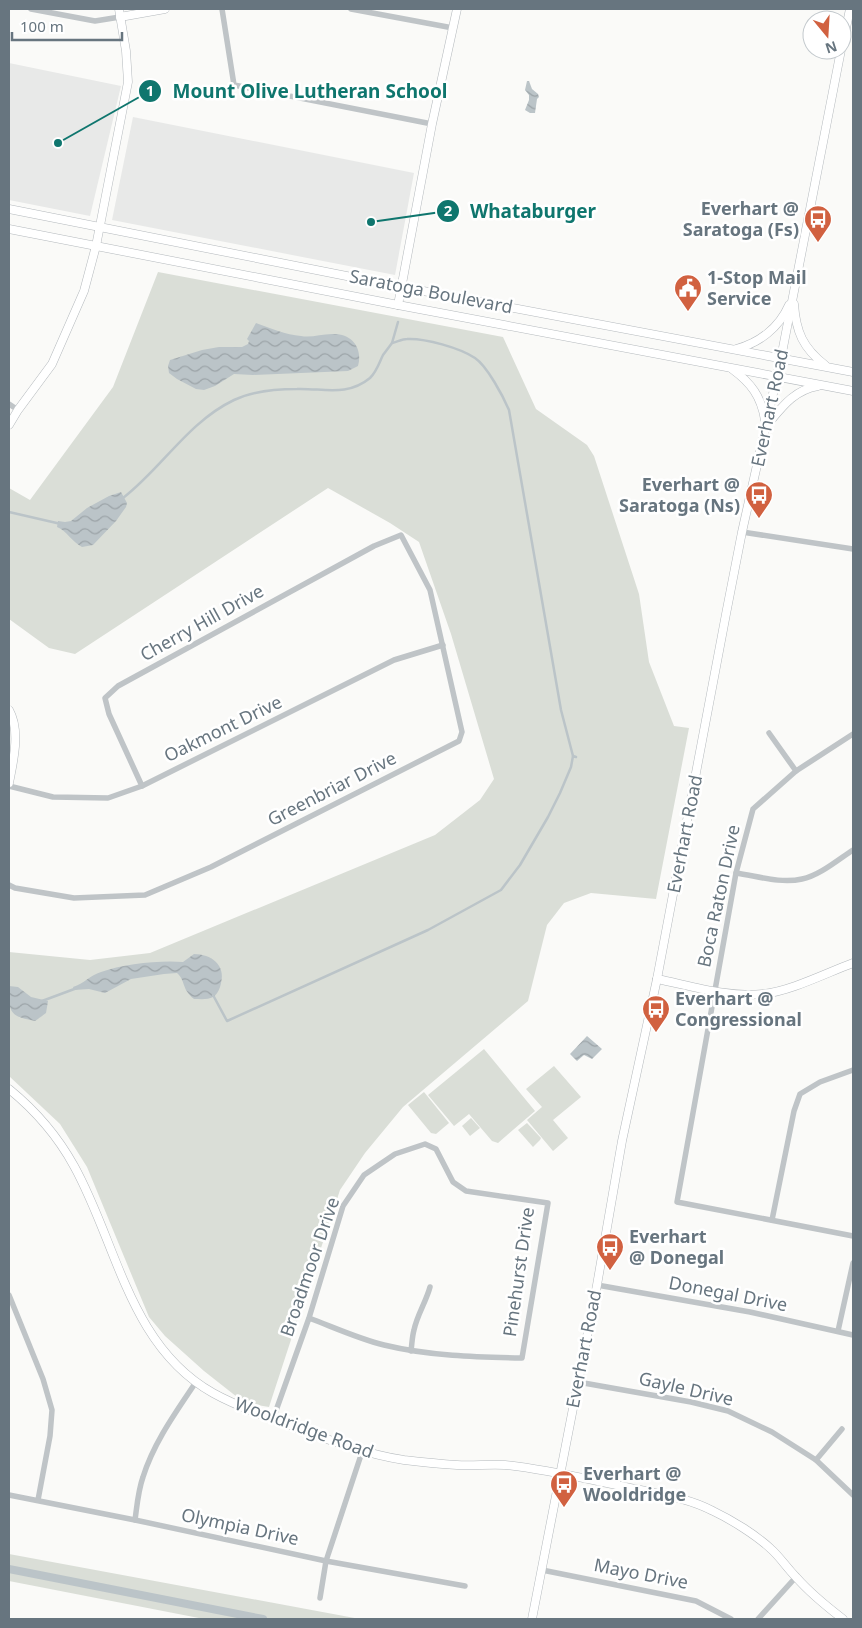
<svg xmlns="http://www.w3.org/2000/svg" width="862" height="1628" font-family="'Noto Sans',sans-serif">
<style>
.built{fill:#e8e9e8}
.green{fill:#daded7}
.water{fill:url(#water-waves)}
.lines{fill:none;stroke-linecap:round;stroke-linejoin:round}
.stream{stroke:#bbc4c8;stroke-width:2.5}
.canal{stroke:#bbc4c8;stroke-width:8}
.secondary-casing{stroke:#b4b9bd;stroke-width:9}
.street{stroke:#bfc4c7;stroke-width:5.5}
.secondary{stroke:#fff;stroke-width:8}
.labels{text-anchor:middle;stroke-width:5;stroke-linejoin:round;paint-order:stroke}
.poi-label{font-size:18px;font-weight:bold;fill:#67757f;stroke:#fff;text-anchor:start}
.street-label{font-size:18px;fill:#67757f;stroke:#fff}
.leader{fill:none;stroke:#0f766e;stroke-width:2}
.callout-dot{fill:#0f766e;stroke:#fff;stroke-width:2}
.mark-label{font-size:15px;text-anchor:middle;font-weight:bold;fill:#fff}
.callout-label{font-size:19px;text-anchor:middle;font-weight:bold;fill:#0f766e;stroke:#fff;stroke-width:5;stroke-linejoin:round;paint-order:stroke}
</style>
<defs>
<pattern id="water-waves" width="16" height="10" patternUnits="userSpaceOnUse" patternTransform="scale(1.25)"><rect width="16" height="10" fill="#bbc4c8"/><path d="M0 5q4-4 8 0t8 0" fill="none" stroke="#9ca4a8"/></pattern>
</defs>
<rect width="100%" height="100%" fill="#fafaf8"/>
<g class="built">
<path d="M9,63L121,86L90,216L9,200Z"/>
<path d="M133,117L414,173L395,275L112,220Z"/>
</g>
<g class="green">
<path d="M158,272L503,337L536,409L587,445L594,456L639,594L649,662L674,726L689,728L656,899L591,893L564,903L547,925L528,1001L403,1107L365,1153L340,1190L269,1407L257,1405L237,1397L204,1371L165,1336L149,1317L87,1167L60,1124L9,1076V952L90,960L150,953L435,835L480,800L494,779L451,634L419,542L390,523L328,488L75,654L49,648L9,619V488L30,500L113,387Z"/>
<path d="M484,1049L535,1111L498,1143L492,1141L469,1114L454,1126L428,1095Z"/>
<path d="M554,1066L581,1097L553,1120L568,1138L553,1151L527,1120L542,1107L526,1089Z"/>
<path d="M424,1092L449,1123L436,1134L431,1133L408,1105Z"/>
<path d="M471,1118L480,1128L470,1136L462,1126Z"/>
<path d="M527,1123L541,1138L540,1140L533,1147L518,1130Z"/>
<path d="M9,1554L360,1619H204L9,1581Z"/>
</g>
<g class="water">
<path d="M527,81H529L532,89L538,94L539,97L537,99L535,113H530L525,110L529,100V95L525,90Z"/>
<path d="M256,323C270,328 286,335 301,336C311,338 321,334 332,334C352,333 363,348 358,366L348,371L253,375L234,374L215,386L204,390L196,389L177,379L169,373L168,366L170,360L202,350L219,347H242L248,344L249,341L247,339Z"/>
<path d="M121,492L127,503L126,507L116,521L93,545L82,547C72,542 67,531 57,527L58,521L65,522L71,521L87,508L109,496Z"/>
<path d="M194,954C211,954 226,965 221,983C220,988 218,994 213,997C208,1000 200,999 194,999C181,989 186,981 177,973L164,974L131,979L105,993L89,989L74,990L73,987C84,984 90,975 101,972C123,964 160,960 183,962Z"/>
<path d="M9,986L18,987L31,997L48,1001L46,1013L35,1021C8,1016 9,1011 9,986Z"/>
<path d="M587,1036L602,1049L592,1059L584,1055L577,1061L570,1054Z"/>
</g>
<g class="lines">
<g class="stream">
<path d="M392,343L398,322"/>
<path d="M123,498C162,468 188,422 234,400C253,391 275,389 297,389C323,388 347,397 370,378C377,371 379,363 383,355C386,351 389,347 392,343C397,342 402,339 407,339C425,338 460,348 475,358C487,366 503,396 509,410L561,710L573,756"/>
<path d="M9,512L61,524"/>
<path d="M213,995L227,1021L428,930L501,890L520,865L548,817L560,793L571,767L573,756L576,757"/>
<path d="M42,1001L77,988"/>
</g>
<path class="canal" d="M9,1569L263,1619"/>
<g class="secondary-casing">
<g id="secondary">
<path d="M120,17L165,9"/>
<path d="M842,47L850,9"/>
<path d="M9,209L402,287L853,372"/>
<path d="M9,229L398,305L853,391"/>
<path d="M794,304C796,332 803,348 825,365"/>
<path d="M398,305L432,124L457,9"/>
<path d="M736,349C759,343 779,328 789,305"/>
<path d="M732,369C751,383 761,396 765,420"/>
<path d="M9,425L18,410L52,364L84,291L96,246L128,82L126,51L119,9"/>
<path d="M767,425C782,407 794,390 818,386"/>
<path d="M9,710C21,731 13,762 9,783"/>
<path d="M657,979C691,986 729,998 763,994C791,991 826,973 853,963"/>
<path d="M9,1089C36,1111 57,1135 74,1166C117,1243 129,1346 213,1393C238,1407 265,1416 292,1426C329,1440 365,1454 404,1460C421,1462 440,1464 457,1465C473,1466 489,1464 505,1465C544,1469 582,1478 621,1486C651,1493 685,1496 713,1511C732,1520 756,1535 771,1549C780,1557 787,1568 796,1577C810,1593 826,1606 843,1619"/>
<path d="M532,1619L597,1285L622,1141L657,979L726,614L742,532L781,358L841,50"/>
</g>
</g>
<g class="street">
<path d="M31,9L95,21L120,17"/>
<path d="M222,9L234,85L432,124"/>
<path d="M351,9L453,28"/>
<path d="M9,404L18,410"/>
<path d="M742,532L853,549"/>
<path d="M769,733L796,771"/>
<path d="M853,734L796,771L753,809L736,873L677,1202L853,1236"/>
<path d="M9,786L53,797L108,798L142,786L394,660L443,645"/>
<path d="M736,873C757,876 781,884 802,879C819,876 839,859 853,850"/>
<path d="M9,885L15,888L74,898L145,895L211,867L459,741L462,732L430,590L401,535L374,546L118,686L105,698L109,714L142,786"/>
<path d="M772,1220L794,1111L800,1094L820,1082L853,1070"/>
<path d="M597,1285L750,1312L853,1335"/>
<path d="M9,1295L43,1379L52,1410L50,1436L38,1500"/>
<path d="M838,1331L853,1263"/>
<path d="M411,1351C412,1344 412,1337 414,1330C417,1315 426,1302 430,1287"/>
<path d="M578,1382L691,1402L728,1411L772,1432L816,1460L853,1495"/>
<path d="M273,1419L309,1318L343,1206L364,1175L395,1154L425,1144L436,1149L453,1182L466,1191L548,1203L522,1358C476,1357 429,1356 384,1345C359,1339 333,1327 309,1318"/>
<path d="M816,1460L842,1429"/>
<path d="M9,1495L135,1520L326,1561L465,1586"/>
<path d="M135,1520C137,1506 138,1491 143,1477C154,1442 176,1412 196,1382"/>
<path d="M542,1570L696,1601L731,1619"/>
<path d="M320,1598L326,1561L362,1452"/>
<path d="M758,1619L796,1577"/>
</g>
<use href="#secondary" class="secondary"/>
</g>
<defs>
<g id="bus-pin" transform="scale(1.4375)"><path d="M0 17L-7.5 6A9.5 9.5 0 1 1 7.5 6Z" fill="#d16140" stroke="#fff"/><path d="M-5-6H5V4H4V6H2V4H-2V6H-4V4H-5ZM-3.5-4V0h7V-4ZM-3.5 1.2v1.5H-2V1.2ZM2 1.2v1.5H3.5V1.2Z" fill="#fff"/></g>
<g id="civic-pin" transform="scale(1.4375)"><path d="M0 17L-7.5 6A9.5 9.5 0 1 1 7.5 6Z" fill="#d16140" stroke="#fff"/><path d="M-.6-6.5H3V-4.5H.6V-3L4-1V1h2V6H-6V1h2V-1L-.6-3ZM-1.2 2.5V6h2.4V2.5Z" fill="#fff"/></g>
</defs>
<g fill-rule="evenodd">
<use href="#bus-pin" x="818" y="219"/>
<use href="#civic-pin" x="688" y="288"/>
<use href="#bus-pin" x="759" y="495"/>
<use href="#bus-pin" x="656" y="1009"/>
<use href="#bus-pin" x="610" y="1247"/>
<use href="#bus-pin" x="564" y="1484"/>
</g>
<g class="labels">
<g class="poi-label">
<text x="799" y="215" text-anchor="end">Everhart @<tspan x="799" dy="21">Saratoga (Fs)</tspan></text>
<text x="707" y="284">1-Stop Mail<tspan x="707" dy="21">Service</tspan></text>
<text x="740" y="491" text-anchor="end">Everhart @<tspan x="740" dy="21">Saratoga (Ns)</tspan></text>
<text x="675" y="1005">Everhart @<tspan x="675" dy="21">Congressional</tspan></text>
<text x="629" y="1243">Everhart<tspan x="629" dy="21">@ Donegal</tspan></text>
<text x="583" y="1480">Everhart @<tspan x="583" dy="21">Wooldridge</tspan></text>
</g>
<g class="street-label">
<text transform="translate(431 292) rotate(11)" y="6">Saratoga Boulevard</text>
<text transform="translate(770 408) rotate(-78)" y="6">Everhart Road</text>
<text transform="translate(202 623) rotate(-29)" y="6">Cherry Hill Drive</text>
<text transform="translate(223 729) rotate(-26)" y="6">Oakmont Drive</text>
<text transform="translate(332 789) rotate(-27)" y="6">Greenbriar Drive</text>
<text transform="translate(685 834) rotate(-79)" y="6">Everhart Road</text>
<text transform="translate(719 896) rotate(-78)" y="6">Boca Raton Drive</text>
<text transform="translate(310 1267) rotate(-71)" y="6">Broadmoor Drive</text>
<text transform="translate(519 1272) rotate(-82)" y="6">Pinehurst Drive</text>
<text transform="translate(728 1294) rotate(11)" y="6">Donegal Drive</text>
<text transform="translate(584 1349) rotate(-79)" y="6">Everhart Road</text>
<text transform="translate(686 1389) rotate(13)" y="6">Gayle Drive</text>
<text transform="translate(304 1428) rotate(20)" y="6">Wooldridge Road</text>
<text transform="translate(240 1527) rotate(12)" y="6">Olympia Drive</text>
<text transform="translate(641 1574) rotate(11)" y="6">Mayo Drive</text>
</g>
</g>
<path class="leader" d="M58 143L150 91M371 222L448 211"/>
<g class="callout-dot">
<circle cx="58" cy="143" r="5"/>
<circle cx="371" cy="222" r="5"/>
<circle cx="150" cy="91" r="12"/>
<circle cx="448" cy="211" r="12"/>
</g>
<g class="mark-label">
<text x="150" y="96">1</text>
<text x="448" y="216">2</text>
</g>
<g class="callout-label">
<text x="310" y="98">Mount Olive Lutheran School</text>
<text x="533" y="218">Whataburger</text>
</g>
<rect width="862" height="1628" fill="none" stroke="#67757f" stroke-width="20"/>
<g transform="translate(827 35) rotate(162)"><circle r="24" fill="#ffffff" stroke="#c2c8cc"/>
<path d="M0-4L9 19L0 12L-9 19Z" fill="#d16140"/>
<text y="-8" font-size="14" font-weight="bold" text-anchor="middle" fill="#67757f">N</text>
</g>
<path d="M12 32v8h110v-8" fill="none" stroke="#67757f" stroke-width="2.5"/>
<text x="20" y="32" font-size="15" fill="#67757f" stroke="#ffffff" stroke-width="4" paint-order="stroke">100 m</text>
</svg>
